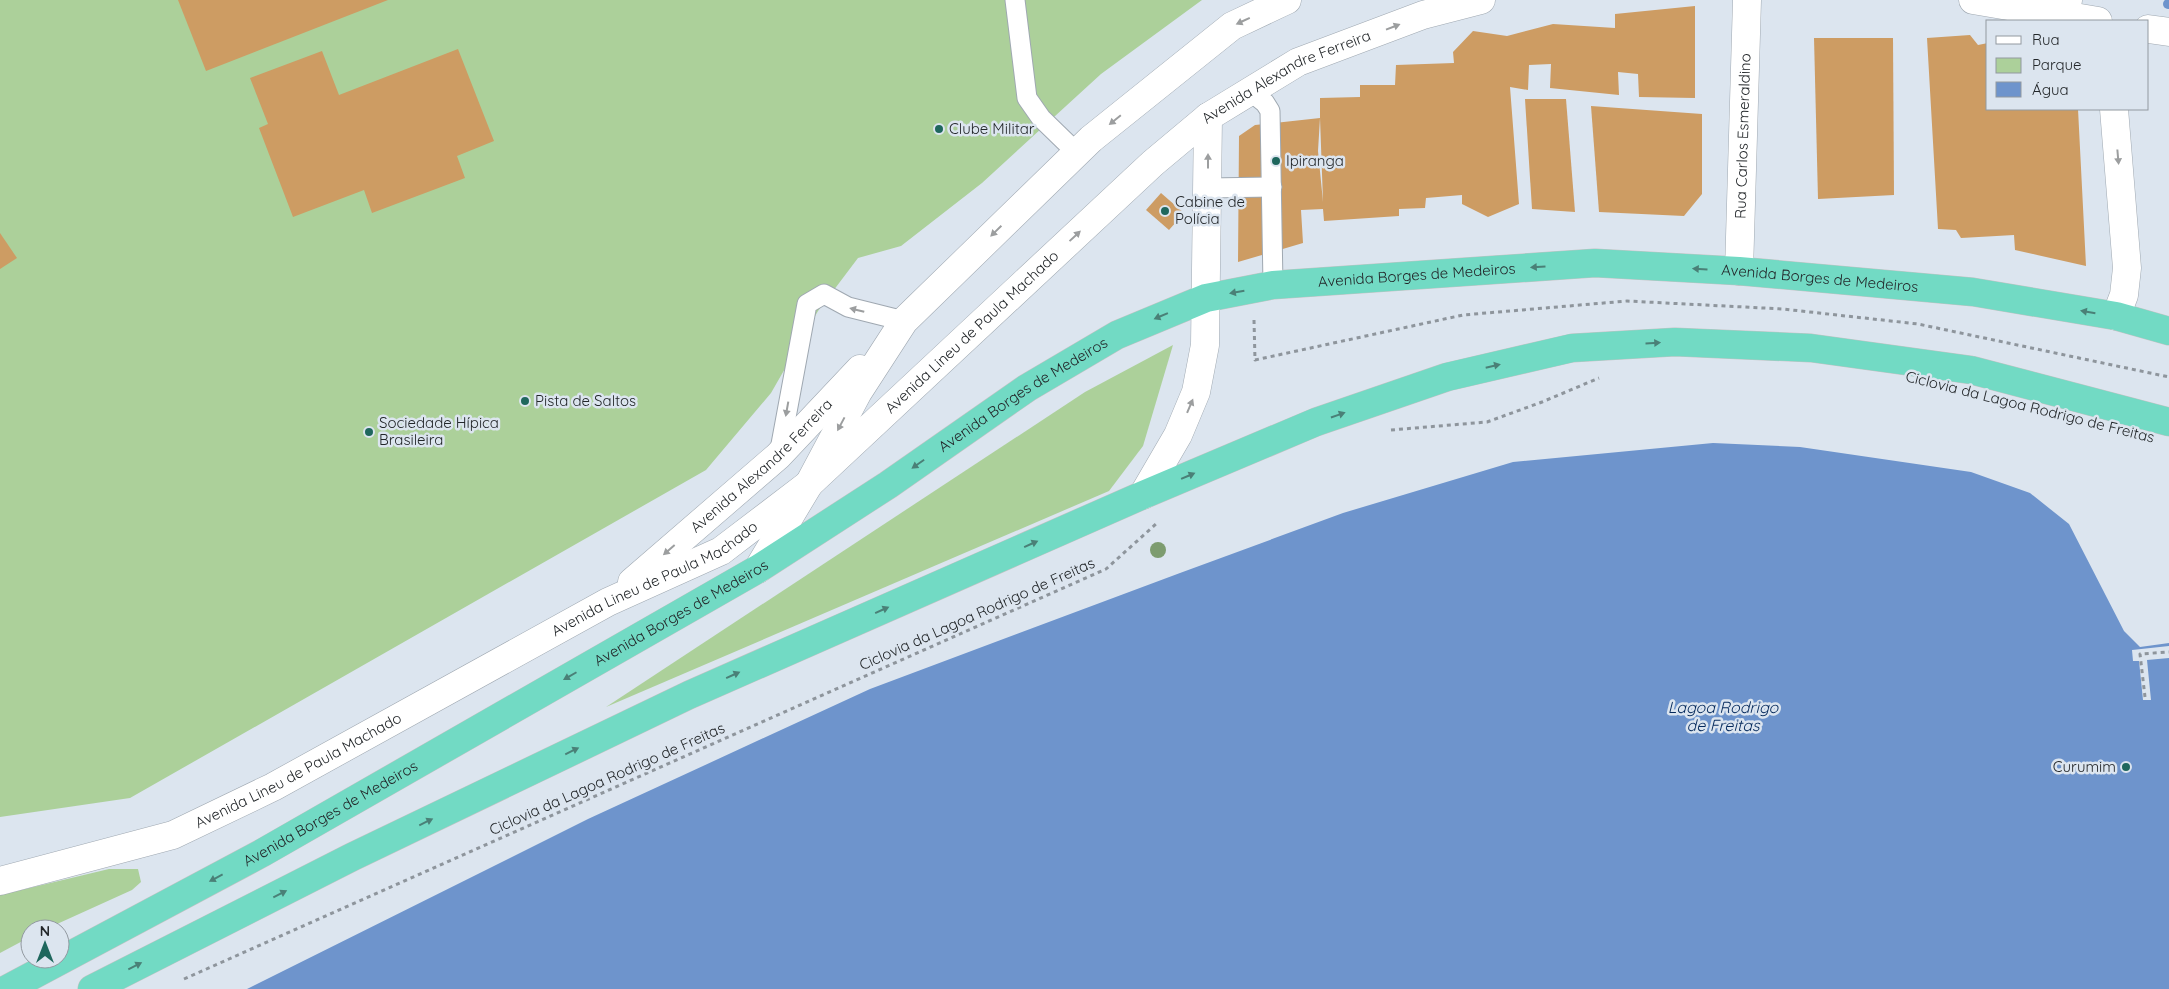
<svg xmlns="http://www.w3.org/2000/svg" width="2169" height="989" font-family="Quicksand,sans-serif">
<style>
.green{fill:#acd09a}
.water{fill:#6e94cc}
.pier{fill:#dce5ef}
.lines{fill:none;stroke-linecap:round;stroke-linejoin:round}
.stream{stroke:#6e94cc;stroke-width:10}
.building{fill:#cd9c63;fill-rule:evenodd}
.service-casing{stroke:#9fa8b1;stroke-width:21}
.minor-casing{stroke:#9fa8b1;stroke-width:29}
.tertiary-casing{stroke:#9fa8b1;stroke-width:29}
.trunk-casing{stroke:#c1c3c3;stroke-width:29}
.path{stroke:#8e959c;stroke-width:3;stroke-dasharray:4 4;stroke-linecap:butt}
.service{stroke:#fff;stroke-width:19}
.minor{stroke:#fff;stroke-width:28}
.tertiary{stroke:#fff;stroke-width:28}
.trunk{stroke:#72dac4;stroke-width:28}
.tree{fill:#7d9c6f}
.oneway{fill:#9c9e9f}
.oneway2{fill:#4a8077}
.poi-dot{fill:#1f675d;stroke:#dce5ef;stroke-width:2}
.labels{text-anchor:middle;stroke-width:5;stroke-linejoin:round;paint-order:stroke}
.street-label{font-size:15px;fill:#23272a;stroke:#dce5ef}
.poi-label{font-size:15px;fill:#23272a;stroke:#dce5ef;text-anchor:start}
.water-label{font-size:16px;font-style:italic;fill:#03285b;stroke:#dce5ef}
</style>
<rect width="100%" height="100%" fill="#dce5ef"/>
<g class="green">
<path d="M0,0H1202L1101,74L982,183L901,246L858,258L818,311L771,393L706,470L130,798L0,817Z"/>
<path d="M1173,345L1143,446L1109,491L606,707L1085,392Z"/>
<path d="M109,869H138L141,882L132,890L46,929H30V937L0,953V895Z"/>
</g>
<path class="water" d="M1713,443L1800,447L1971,472L2030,493L2069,524L2124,631L2140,647L2169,643V989H247L588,819L870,689L1180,573L1343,513L1513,462Z"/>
<path class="pier" d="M2169,646V658L2147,660L2151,700H2143L2139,661H2133L2132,650Z"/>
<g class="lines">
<path class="stream" d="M2168,4H2169"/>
</g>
<g class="building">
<path d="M178,0H388L206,71Z"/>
<path d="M1695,6V98L1639,97L1638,74L1618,72L1619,95L1550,88L1551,64L1529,65L1528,90L1510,87L1519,204L1488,217L1462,204V195L1426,198L1425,208L1399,209V216L1324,221L1323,209L1301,210L1303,243L1238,262L1239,136L1255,125L1320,118V98L1360,97V85H1395L1396,65L1454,63L1453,52L1473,31L1507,36L1553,24L1615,28V14ZM1320,118L1323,202L1318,151Z"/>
<path d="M1970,35L1978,45L1988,43V109H2078L2086,266L2015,250L2014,235L1961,238L1956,230L1938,229L1927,38Z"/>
<path d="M1814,38H1893L1894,195L1818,199Z"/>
<path d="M458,49L494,141L457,156L465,178L372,213L364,190L293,217L259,128L268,124L250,78L322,51L339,95Z"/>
<path d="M1525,99H1566L1575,212L1532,209Z"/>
<path d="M1591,106L1702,114V194L1684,216L1599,212Z"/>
<path d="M1161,193L1184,213L1169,230L1146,210Z"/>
<path d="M0,233L17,258L0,269Z"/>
</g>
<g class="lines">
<g class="service-casing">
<g id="service">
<path d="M1015,0L1027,98L1041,118L1077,153"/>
<path d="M1250,91L1265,103L1270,111L1273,285"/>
<path d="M1208,188L1272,187"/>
<path d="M779,455L807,304L824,294L848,307L904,321"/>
</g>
</g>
<g class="minor-casing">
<g id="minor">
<path d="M2047,12L2068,0"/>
<path d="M2114,109L2127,268L2124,295L2116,316"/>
<path id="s1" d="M1739,271L1747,0"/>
</g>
</g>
<g class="tertiary-casing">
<g id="tertiary">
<path d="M1973,0L2098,21"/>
<path d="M2148,29L2169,32"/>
<path d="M1143,495L1178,435L1196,392L1205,345L1208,117"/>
<path d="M758,569L809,484L858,392L904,321L1091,139L1232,26L1287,0"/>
<path id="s2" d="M632,582L778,456L860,369"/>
<path id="s3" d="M0,881L173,835L273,787L608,602L721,551L809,484L1153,163L1208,117L1298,62L1423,15L1481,0"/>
</g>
</g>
<g class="trunk-casing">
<g id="trunk">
<path id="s4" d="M7,989L262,853L758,569L888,485L1027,388L1117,335L1206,298L1273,285L1595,263L1739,271L1973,292L2116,316L2169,331"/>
<path d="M92,989L352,857L689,695L1143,495L1316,422L1447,377L1572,348L1675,342L1811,348L1971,370L2169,422"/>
</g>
</g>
<g class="path">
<path d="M1254,320L1255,360L1463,315L1627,301L1783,309L1918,324L2169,377"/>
<path d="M1391,430L1487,422L1542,402L1599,378"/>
<path d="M2145,697L2140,654L2169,652"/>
<path d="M184,979L1106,569L1156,524"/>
</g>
<use href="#service" class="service"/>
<use href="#minor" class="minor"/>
<use href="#tertiary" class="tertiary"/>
<use href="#trunk" class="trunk"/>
</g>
<circle class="tree" cx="1158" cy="550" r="8"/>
<defs><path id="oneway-solid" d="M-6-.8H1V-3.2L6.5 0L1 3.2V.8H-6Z" transform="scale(1.25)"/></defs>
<g class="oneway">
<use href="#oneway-solid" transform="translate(1243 21) rotate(155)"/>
<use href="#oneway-solid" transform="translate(1393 27) rotate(-21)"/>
<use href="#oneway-solid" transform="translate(1115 120) rotate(141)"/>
<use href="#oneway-solid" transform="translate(2118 157) rotate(85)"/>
<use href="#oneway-solid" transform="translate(1208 161) rotate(-90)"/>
<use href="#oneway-solid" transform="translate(996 231) rotate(136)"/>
<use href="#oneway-solid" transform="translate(1075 236) rotate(-43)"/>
<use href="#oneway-solid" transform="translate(857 310) rotate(-166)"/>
<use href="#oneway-solid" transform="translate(1190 406) rotate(-67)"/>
<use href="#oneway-solid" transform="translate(787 409) rotate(100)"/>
<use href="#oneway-solid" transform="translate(841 424) rotate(118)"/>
<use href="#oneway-solid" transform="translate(669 550) rotate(139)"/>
</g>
<g class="oneway2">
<use href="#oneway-solid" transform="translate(1538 267) rotate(176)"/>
<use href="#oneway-solid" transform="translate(1700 269) rotate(-177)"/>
<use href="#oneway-solid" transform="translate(1237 292) rotate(170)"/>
<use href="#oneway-solid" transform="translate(2088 312) rotate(-170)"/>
<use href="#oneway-solid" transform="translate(1161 316) rotate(157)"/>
<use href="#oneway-solid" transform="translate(1653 343) rotate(-3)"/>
<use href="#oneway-solid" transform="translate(1493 366) rotate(-13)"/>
<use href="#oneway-solid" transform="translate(1338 415) rotate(-19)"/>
<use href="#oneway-solid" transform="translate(918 464) rotate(145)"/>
<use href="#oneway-solid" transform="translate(1188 476) rotate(-23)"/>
<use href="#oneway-solid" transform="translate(1031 544) rotate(-24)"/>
<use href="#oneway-solid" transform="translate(882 610) rotate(-24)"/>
<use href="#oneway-solid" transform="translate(733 675) rotate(-24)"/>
<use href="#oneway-solid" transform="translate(570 676) rotate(150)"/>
<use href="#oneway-solid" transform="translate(572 751) rotate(-26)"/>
<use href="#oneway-solid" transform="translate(426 822) rotate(-26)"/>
<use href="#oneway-solid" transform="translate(216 878) rotate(152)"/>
<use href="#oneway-solid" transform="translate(280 894) rotate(-27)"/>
<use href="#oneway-solid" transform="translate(135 966) rotate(-27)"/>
</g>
<g class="poi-dot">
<circle cx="939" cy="129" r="5"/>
<circle cx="1276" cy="161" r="5"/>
<circle cx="1165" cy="211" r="5"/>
<circle cx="525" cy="401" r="5"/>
<circle cx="369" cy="432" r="5"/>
<circle cx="2126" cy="767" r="5"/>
</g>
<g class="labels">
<g class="street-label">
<text dy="5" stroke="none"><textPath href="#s3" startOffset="1538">Avenida Alexandre Ferreira</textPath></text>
<text dy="5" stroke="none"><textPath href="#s1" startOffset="135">Rua Carlos Esmeraldino</textPath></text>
<text dy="5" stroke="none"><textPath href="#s4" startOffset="1598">Avenida Borges de Medeiros</textPath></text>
<text dy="5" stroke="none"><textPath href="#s4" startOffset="2002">Avenida Borges de Medeiros</textPath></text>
<text dy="5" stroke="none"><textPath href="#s3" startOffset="1130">Avenida Lineu de Paula Machado</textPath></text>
<text dy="5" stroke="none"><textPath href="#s4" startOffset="1178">Avenida Borges de Medeiros</textPath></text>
<text transform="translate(2030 407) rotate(14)" y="5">Ciclovia da Lagoa Rodrigo de Freitas</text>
<text dy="5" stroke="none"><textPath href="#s2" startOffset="174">Avenida Alexandre Ferreira</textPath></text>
<text dy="5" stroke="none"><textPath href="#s3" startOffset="725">Avenida Lineu de Paula Machado</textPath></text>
<text dy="5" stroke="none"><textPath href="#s4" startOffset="772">Avenida Borges de Medeiros</textPath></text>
<text transform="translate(977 614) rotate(-24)" y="5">Ciclovia da Lagoa Rodrigo de Freitas</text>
<text dy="5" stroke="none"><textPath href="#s3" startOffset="320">Avenida Lineu de Paula Machado</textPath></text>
<text transform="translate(607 779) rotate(-24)" y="5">Ciclovia da Lagoa Rodrigo de Freitas</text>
<text dy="5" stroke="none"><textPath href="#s4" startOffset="368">Avenida Borges de Medeiros</textPath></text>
</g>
<g class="poi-label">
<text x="949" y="134">Clube Militar</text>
<text x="1286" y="166">Ipiranga</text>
<text x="1175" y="207">Cabine de<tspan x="1175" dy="17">Polícia</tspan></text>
<text x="535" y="406">Pista de Saltos</text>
<text x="379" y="428">Sociedade Hípica<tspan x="379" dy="17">Brasileira</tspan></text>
<text x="2116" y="772" text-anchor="end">Curumim</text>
</g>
<g class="water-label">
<text x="1723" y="713">Lagoa Rodrigo<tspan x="1723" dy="18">de Freitas</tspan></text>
</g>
</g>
<rect x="1986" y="20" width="162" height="90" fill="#dce5ef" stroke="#9299a0"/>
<rect x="1996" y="36" width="25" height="8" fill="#ffffff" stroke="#9299a0"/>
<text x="2032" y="45" font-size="15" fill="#23272a">Rua</text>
<rect x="1996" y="58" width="25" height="15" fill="#acd09a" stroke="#9299a0"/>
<text x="2032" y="70" font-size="15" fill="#23272a">Parque</text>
<rect x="1996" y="82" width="25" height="15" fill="#6e94cc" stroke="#9299a0"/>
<text x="2032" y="95" font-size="15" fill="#23272a">Água</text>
<g transform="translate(45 944)"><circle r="24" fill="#dce5ef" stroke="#9299a0"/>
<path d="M0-4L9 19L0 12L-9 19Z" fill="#1f675d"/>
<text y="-8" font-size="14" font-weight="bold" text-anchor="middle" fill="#23272a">N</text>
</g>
</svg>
